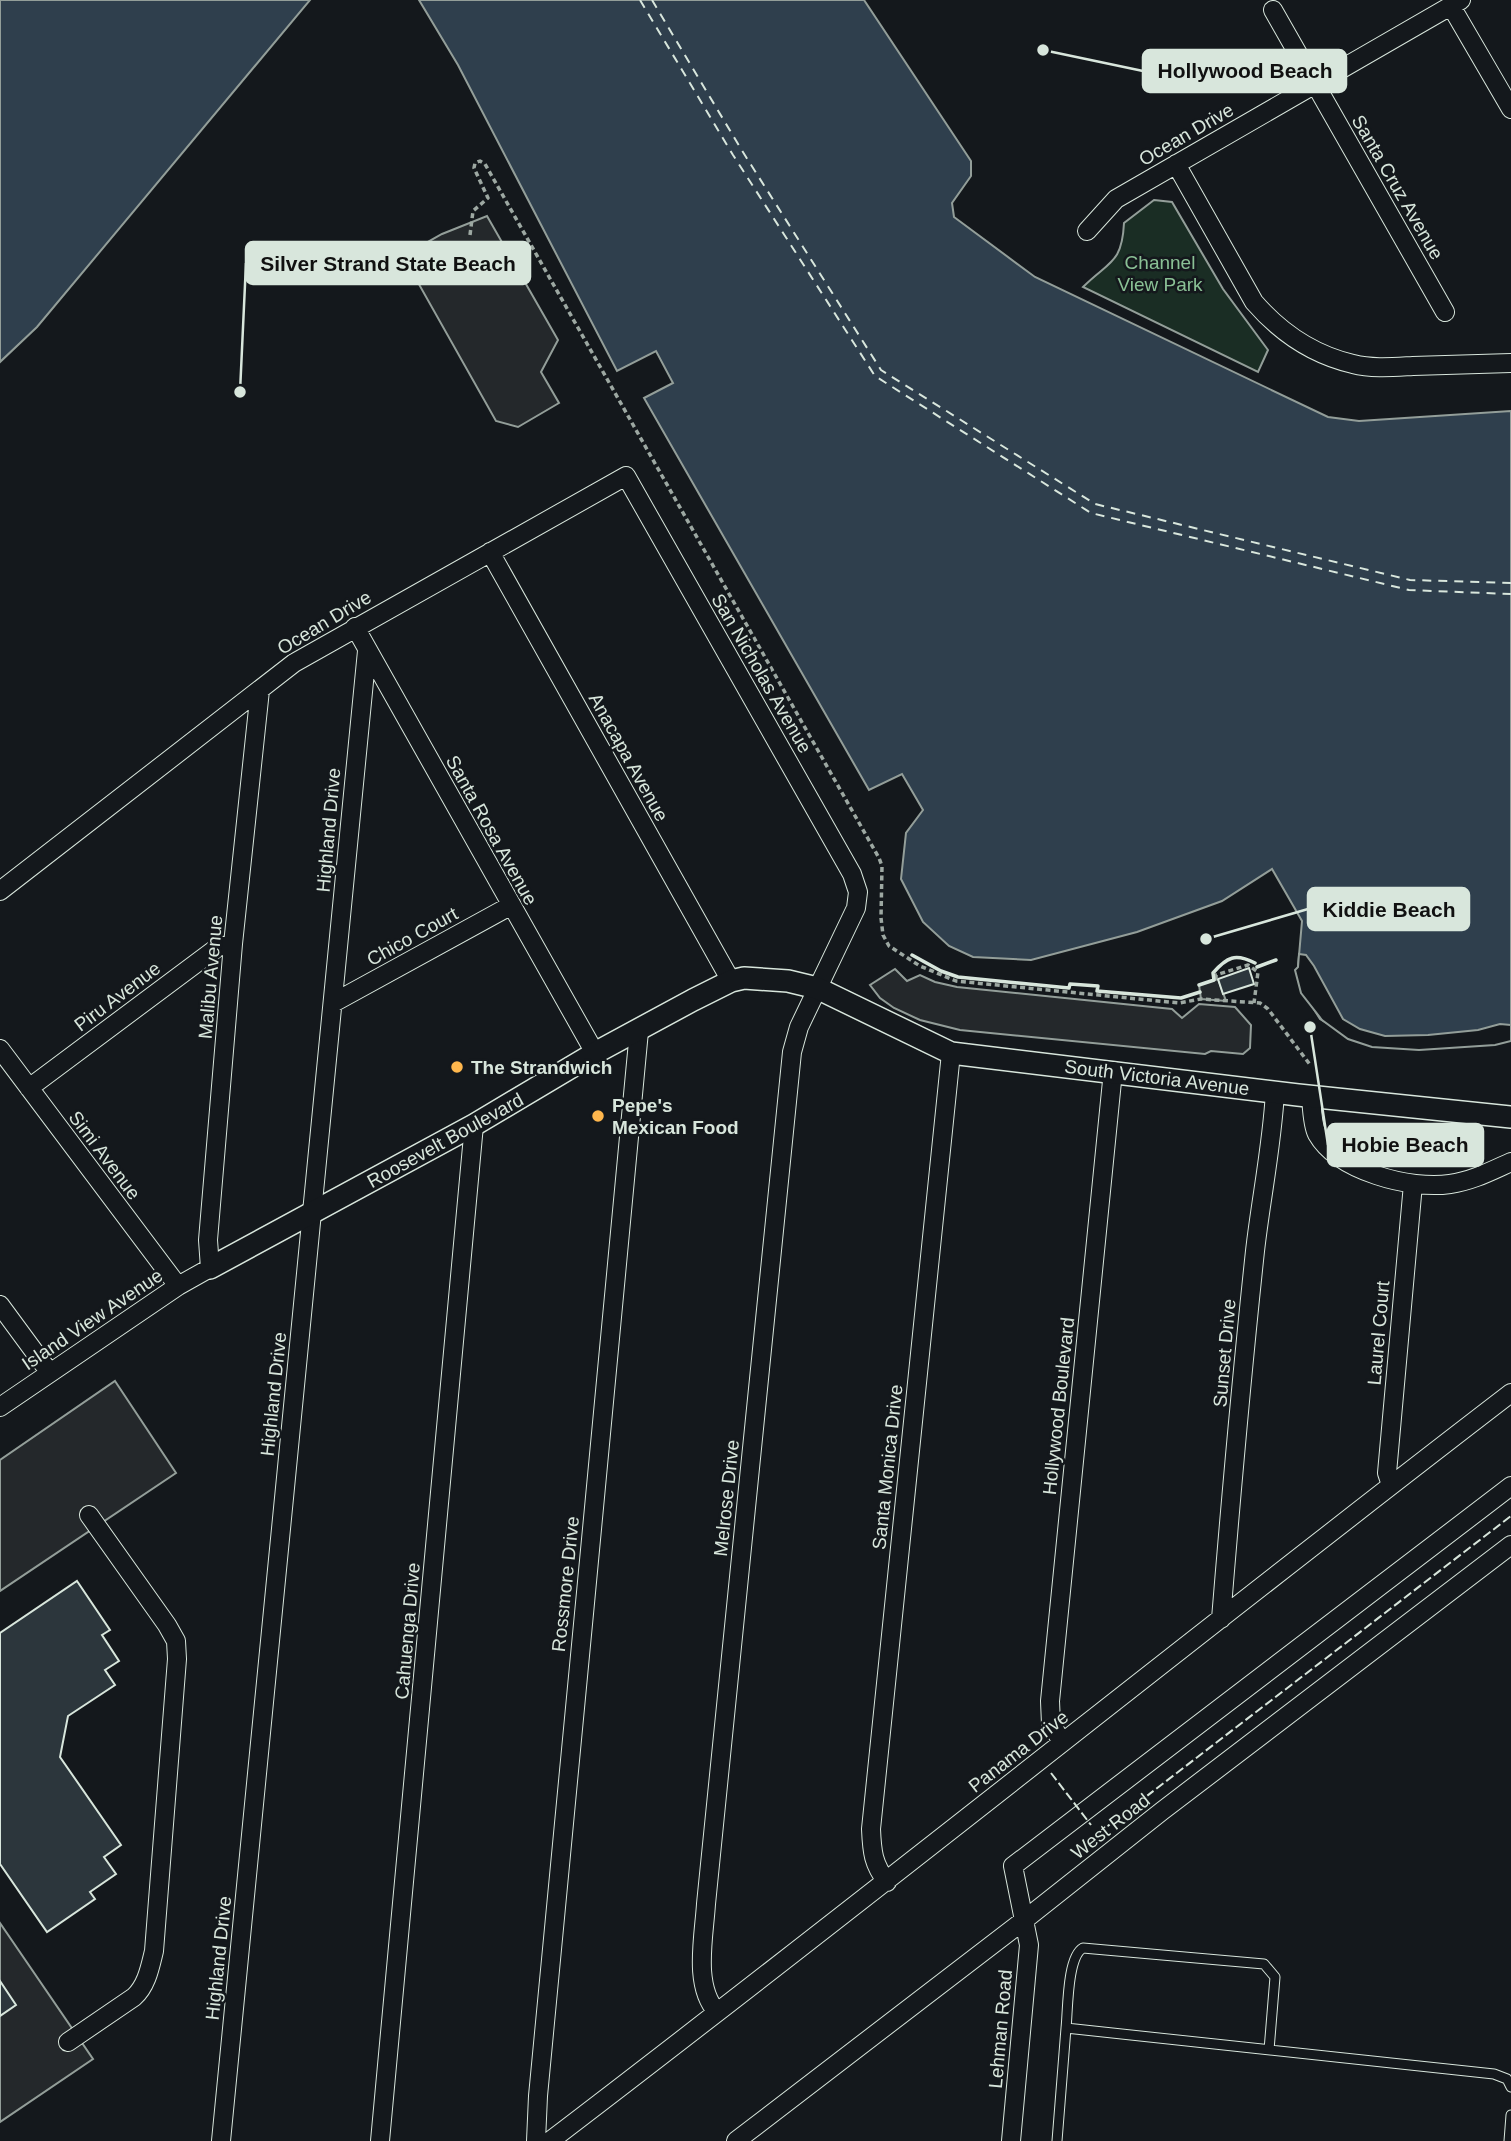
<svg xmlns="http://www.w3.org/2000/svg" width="1511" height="2141" font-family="Helvetica,sans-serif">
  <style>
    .green { fill: #1a2d24; stroke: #939e99; stroke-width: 2 }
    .parking { fill: #24282b; stroke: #939e99; stroke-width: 2 }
    .water { fill: #2f3f4d; stroke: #939e99; stroke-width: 2 }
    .pier { fill: #14181c; stroke: #939e99; stroke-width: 2 }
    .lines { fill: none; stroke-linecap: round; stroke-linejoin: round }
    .ferry { stroke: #d8e6dc; stroke-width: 2; stroke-dasharray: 9 7; stroke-linecap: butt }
    .building { fill: #2c363c; stroke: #d8e6dc; stroke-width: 2 }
    .service-casing { stroke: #d8e6dc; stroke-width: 11 }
    .minor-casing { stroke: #d8e6dc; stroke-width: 20 }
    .tertiary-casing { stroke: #d8e6dc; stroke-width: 24 }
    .path { stroke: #9da8a2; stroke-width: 3.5; stroke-dasharray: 5 3.5; stroke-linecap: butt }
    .service { stroke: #14181c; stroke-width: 9 }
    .minor { stroke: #14181c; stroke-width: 18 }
    .tertiary { stroke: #14181c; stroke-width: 21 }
    .fence { stroke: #d8e6dc; stroke-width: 2; stroke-dasharray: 9 3.5; stroke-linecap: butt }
    .wall { stroke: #d8e6dc; stroke-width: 3.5 }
    .poi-dot { fill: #ffb74d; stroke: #14181c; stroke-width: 2.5 }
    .labels { text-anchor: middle; stroke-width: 5; stroke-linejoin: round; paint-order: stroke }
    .street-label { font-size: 19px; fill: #d8e6dc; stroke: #14181c }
    .park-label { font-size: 19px; fill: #8ac095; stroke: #14181c }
    .poi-label { font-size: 19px; font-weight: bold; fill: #d8e6dc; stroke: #14181c; text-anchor: start }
    .leader { fill: none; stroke: #d8e6dc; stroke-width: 2.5 }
    .callout-dot { fill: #d8e6dc; stroke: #14181c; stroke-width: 2.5 }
    .callout { fill: #d8e6dc; stroke: #d8e6dc; stroke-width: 2.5 }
    .callout-label { font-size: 21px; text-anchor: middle; font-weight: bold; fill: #111 }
  </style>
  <rect width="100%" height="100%" fill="#14181c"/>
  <!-- green -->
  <path class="green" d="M1154 200 1172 202 1223 289 1268 350 1258 372 1083 287C1109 261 1122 264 1124 223Z"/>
  <!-- parking -->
  <path class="parking" d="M487 216 558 340 541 372 559 403 518 427 496 421 403 256 442 234Z
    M895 969 907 981 920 975 935 982 957 987 1172 1009 1182 1018 1199 1004 1235 1007 1251 1025 1250 1048 1243 1054 1211 1051 1205 1054 960 1030 920 1020 894 1008 880 998 870 985Z
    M1218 979 1226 1001 1201 999 1199 985Z
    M115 1381 176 1473 0 1591V1460Z
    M0 1923 93 2059 0 2122Z"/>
  <!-- water -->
  <path class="water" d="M0 0H310L37 327 0 362Z
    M419 0H864L971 161V176L952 203 954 217 1035 277 1328 417 1359 421 1511 411V1037L1495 1042 1346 1034 1320 1019 1304 993 1298 967 1302 921 1272 869 1222 901 1137 932 1031 960 973 957 949 946 923 922 901 879 906 833 923 810 902 774 869 790 644 398 673 383 656 351 617 371 458 65Z"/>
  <!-- pier -->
  <path class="pier" d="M1299 954 1306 955 1314 966 1343 1019 1360 1029 1385 1036 1428 1035 1478 1030 1500 1024 1511 1025V1041L1495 1045 1419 1050 1372 1047 1348 1039 1322 1020 1301 993 1295 970 1298 967Z"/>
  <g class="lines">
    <!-- ferry -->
    <path class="ferry" d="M640 0 733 155 875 376 1091 513 1409 590 1511 594
      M652 0 741 149 881 370 1095 504 1410 580 1511 583"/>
  </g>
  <!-- building -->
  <path class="building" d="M1249 968 1254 984 1223 994 1218 979Z
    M77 1581 110 1630 102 1635 119 1661 105 1670 115 1685 68 1716 60 1757 121 1845 104 1857 116 1874 90 1892 95 1899 47 1932 0 1864V1633Z
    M0 1981 16 2005 0 2016Z"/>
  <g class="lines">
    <!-- service casing -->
    <g class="service-casing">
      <path id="service" d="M1066 2028C1068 2010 1067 1957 1083 1948L1264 1964 1275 1977 1269 2050
        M1057 2141 1066 2028 1494 2074 1507 2079 1511 2087
        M1509 2141 1511 2115"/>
    </g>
    <!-- minor casing -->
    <g class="minor-casing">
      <path id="minor" d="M1451 6 1511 109
        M1273 10 1445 312
        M1176 164 1254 302C1280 332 1314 355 1353 364 1372 369 1394 367 1413 366 1446 365 1478 364 1511 363
        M1087 231 1116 199 1461 0
        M490 552 731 981
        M355 627 595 1053
        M0 891 294 663 626 476 852 874 858 892 856 908 799 1027 792 1052 706 1904C704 1937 693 1986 717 2012
        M333 1003 510 906
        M0 1049 178 1286
        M29 1088 218 947 233 944
        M1311 1096C1312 1107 1312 1124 1317 1134 1338 1171 1410 1190 1450 1184 1472 1181 1491 1171 1511 1162
        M0 1305 50 1373
        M0 1407 178 1286 210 1268 208 1240 233 944 260 690
        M1391 1485 1387 1473 1413 1184
        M1221 1619C1231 1496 1242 1373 1255 1251 1261 1198 1272 1146 1275 1092
        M1062 1742 1051 1724 1050 1701 1113 1071
        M887 1882C873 1864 872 1852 871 1829L951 1053
        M68 2042 134 1997C147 1985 150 1967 154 1951L177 1659 176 1641 167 1625 89 1515
        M221 2141 367 651
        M380 2141 474 1125
        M536 2141 538 2096C570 1741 608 1386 639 1031
        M550 2141C873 1895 1189 1640 1511 1393
        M736 2141 1023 1921 1162 1811 1511 1545
        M1011 2141 1029 1945 1013 1866 1511 1486"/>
    </g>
    <!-- tertiary casing -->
    <g class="tertiary-casing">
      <path id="tertiary" d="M210 1268 474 1125 595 1053 693 1000 731 981 744 978 788 981 817 988 951 1053 1298 1095 1511 1117"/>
    </g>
    <!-- path -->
    <path class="path" d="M470 235 473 211 488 198 474 168 475 163 480 161 485 164 879 858 882 866 881 918 883 935 889 946 920 966 956 981 1179 1003 1201 999 1260 1003 1268 1009 1311 1066
      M1216 979V975L1248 965 1258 972 1254 1003"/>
    <!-- service -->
    <use href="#service" class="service"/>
    <!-- minor -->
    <use href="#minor" class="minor"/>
    <!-- tertiary -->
    <use href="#tertiary" class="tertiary"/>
    <!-- fence -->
    <path class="fence" d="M1051 1773 1091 1825
      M1096 1832H1100L1511 1516"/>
    <!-- wall -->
    <path class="wall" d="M912 955 941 971 958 977 1069 988 1070 984 1098 986 1097 991 1181 998 1200 992
      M1257 967 1276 960
      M1199 985 1214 980 1213 973C1227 957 1235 953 1255 963"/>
  </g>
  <!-- markers -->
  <g class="poi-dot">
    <circle cx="457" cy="1067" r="7"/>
    <circle cx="598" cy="1116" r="7"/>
  </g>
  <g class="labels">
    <!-- street labels -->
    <g class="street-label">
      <text transform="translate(1186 134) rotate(-30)" y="7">Ocean Drive</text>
      <text transform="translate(1398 187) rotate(60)" y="7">Santa Cruz Avenue</text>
      <text transform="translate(324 622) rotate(-31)" y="7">Ocean Drive</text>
      <text transform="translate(762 673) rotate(60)" y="7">San Nicholas Avenue</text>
      <text transform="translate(629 757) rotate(61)" y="7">Anacapa Avenue</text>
      <text transform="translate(328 830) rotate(-85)" y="7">Highland Drive</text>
      <text transform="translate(492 830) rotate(61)" y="7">Santa Rosa Avenue</text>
      <text transform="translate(412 936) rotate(-29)" y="7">Chico Court</text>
      <text transform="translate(210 977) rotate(-85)" y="7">Malibu Avenue</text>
      <text transform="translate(117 996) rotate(-37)" y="7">Piru Avenue</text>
      <text transform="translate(1157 1077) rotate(7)" y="7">South Victoria Avenue</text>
      <text transform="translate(445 1140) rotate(-29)" y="7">Roosevelt Boulevard</text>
      <text transform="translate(105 1155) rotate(53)" y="7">Simi Avenue</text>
      <text transform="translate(92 1319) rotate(-34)" y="7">Island View Avenue</text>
      <text transform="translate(1378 1333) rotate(-85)" y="7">Laurel Court</text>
      <text transform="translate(1224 1353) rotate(-85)" y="7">Sunset Drive</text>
      <text transform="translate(273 1394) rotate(-84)" y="7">Highland Drive</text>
      <text transform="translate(1058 1406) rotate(-84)" y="7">Hollywood Boulevard</text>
      <text transform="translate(887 1467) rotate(-84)" y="7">Santa Monica Drive</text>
      <text transform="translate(726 1498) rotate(-84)" y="7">Melrose Drive</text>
      <text transform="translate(565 1584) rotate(-84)" y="7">Rossmore Drive</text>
      <text transform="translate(407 1631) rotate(-85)" y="7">Cahuenga Drive</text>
      <text transform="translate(1018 1751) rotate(-38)" y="7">Panama Drive</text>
      <text transform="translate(1110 1826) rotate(-38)" y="7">West Road</text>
      <text transform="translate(218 1958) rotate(-84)" y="7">Highland Drive</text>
      <text transform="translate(1000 2029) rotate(-85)" y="7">Lehman Road</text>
    </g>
    <!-- park labels -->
    <g class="park-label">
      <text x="1160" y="269">Channel<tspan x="1160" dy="22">View Park</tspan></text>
    </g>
    <!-- poi labels -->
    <g class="poi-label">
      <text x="471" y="1074">The Strandwich</text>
      <text x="612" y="1112">Pepe's<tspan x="612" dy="22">Mexican Food</tspan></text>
    </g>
  </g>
  <!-- callouts -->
  <path class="leader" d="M1043 50L1143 71M240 392L246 263M1206 939L1308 909M1310 1027L1328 1145"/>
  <g class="callout-dot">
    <circle cx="1043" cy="50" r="7"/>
    <circle cx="240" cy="392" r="7"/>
    <circle cx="1206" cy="939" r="7"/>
    <circle cx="1310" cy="1027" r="7"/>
  </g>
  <g class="callout">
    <rect x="1143" y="50" width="203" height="42" rx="7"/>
    <rect x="246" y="242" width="284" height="42" rx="7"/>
    <rect x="1308" y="888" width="161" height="42" rx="7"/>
    <rect x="1328" y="1124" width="155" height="42" rx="7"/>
  </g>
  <g class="callout-label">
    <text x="1245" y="78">Hollywood Beach</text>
    <text x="388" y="271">Silver Strand State Beach</text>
    <text x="1389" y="917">Kiddie Beach</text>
    <text x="1405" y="1152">Hobie Beach</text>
  </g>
</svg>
